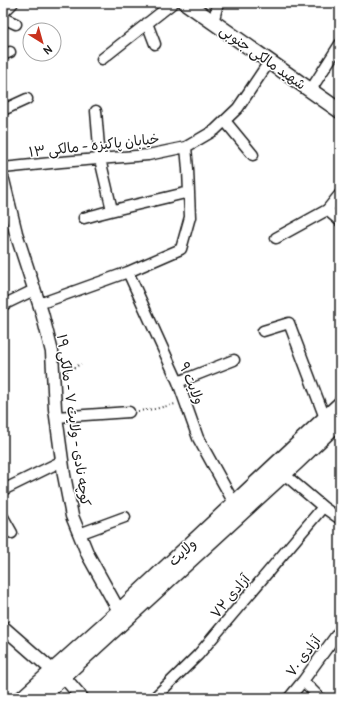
<svg xmlns="http://www.w3.org/2000/svg" width="343" height="701" font-family="Pangolin,'Playpen Sans Arabic',sans-serif">
  <style>
    .lines { fill: none; stroke-linecap: round; stroke-linejoin: round }
    .minor-casing { stroke: #1c1c1c; stroke-width: 13 }
    .tertiary-casing { stroke: #1c1c1c; stroke-width: 15 }
    .secondary-casing { stroke: #1c1c1c; stroke-width: 17 }
    .path { stroke: #1c1c1c; stroke-width: 2; stroke-dasharray: 1 3; stroke-linecap: butt }
    .minor { stroke: #fff; stroke-width: 10 }
    .tertiary { stroke: #fff; stroke-width: 12 }
    .secondary { stroke: #fff; stroke-width: 14 }
    .labels { text-anchor: middle; stroke-width: 3; stroke-linejoin: round; paint-order: stroke }
    .street-label { font-size: 14px; fill: #1c1c1c; stroke: #fff }
  </style>
  <rect width="100%" height="100%" fill="#fff"/>
  <filter id="ink" filterUnits="userSpaceOnUse"><feTurbulence type="fractalNoise" baseFrequency=".025" numOctaves="2"/><feDisplacementMap in="SourceGraphic" scale="8" xChannelSelector="R" yChannelSelector="G"/><feConvolveMatrix kernelMatrix="1 2 1 2 8 2 1 2 1" color-interpolation-filters="sRGB"/></filter>
  <g filter="url(#ink)">
    <g class="lines">
      <!-- minor casing -->
      <g class="minor-casing">
        <path id="minor" d="M3 13 13 3
          M3 18 16 24
          M147 23 155 44
          M213 23 218 3
          M3 55 10 52
          M102 59 173 3
          M310 91 340 44
          M3 110 27 99
          M96 111 100 159 112 210
          M225 121 253 155
          M3 168 61 162 148 155 186 147 215 130 238 108 269 62
          M327 210 340 221
          M84 218C119 208 154 201 189 192
          M276 238 327 210 340 194
          M128 272 178 382 198 438 234 503
          M39 304 128 272 181 249 190 217 188 169 186 147
          M3 305 34 290
          M263 331 289 323 325 418
          M178 382 234 360
          M56 417 129 412
          M284 474 323 507 340 519
          M3 490 62 461
          M3 517 12 533
          M79 534 125 517
          M303 681 320 698
          M154 698 198 655 323 507
          M289 698 303 681 340 630"/>
      </g>
      <!-- tertiary casing -->
      <g class="tertiary-casing">
        <path id="tertiary" d="M3 180 16 233 42 313 52 352 55 409 64 475 72 516 88 555 119 611
          M3 627 52 670 64 677 82 698"/>
      </g>
      <!-- secondary casing -->
      <g class="secondary-casing">
        <path id="secondary" d="M186 3 340 111
          M22 698 119 611 340 404
          M40 698 296 463 340 421"/>
      </g>
      <!-- path -->
      <path class="path" d="M63 373 81 364
        M138 411 155 409 175 404"/>
      <!-- minor -->
      <use href="#minor" class="minor"/>
      <!-- tertiary -->
      <use href="#tertiary" class="tertiary"/>
      <!-- secondary -->
      <use href="#secondary" class="secondary"/>
    </g>
  </g>
  <g class="labels">
    <!-- street labels -->
    <g class="street-label">
      <text transform="translate(263 57) rotate(35)" y="5">شهید مالکی جنوبی</text>
      <text transform="translate(94 145) rotate(-6)" y="5">خیابان پاکیزه - مالکی ۱۳</text>
      <text transform="translate(192 383) rotate(68)" y="5">ولایت ۹</text>
      <text transform="translate(74 420) rotate(82)" y="5">کوچه نادی - ولایت ۷ - مالکی ۱۹</text>
      <text transform="translate(182 552) rotate(-43)" y="5">ولایت</text>
      <text transform="translate(230 596) rotate(-50)" y="5">آزادی ۷۲</text>
      <text transform="translate(303 656) rotate(-53)" y="5">آزادی ۷۰</text>
    </g>
  </g>
  <!-- margin -->
  <rect width="343" height="701" fill="none" stroke="#fff" stroke-width="16"/>
  <rect x="8" y="8" width="327" height="685" fill="none" stroke="#1c1c1c" stroke-width="1.5" filter="url(#ink)"/>
  <!-- north arrow -->
  <g transform="translate(42 42) rotate(143)"><circle r="19" fill="#ffffff" stroke="#a4a4a4"/>
  <path d="M0-3L7 15L0 10L-7 15Z" fill="#c8321e"/>
  <text y="-6" font-size="11" font-weight="bold" text-anchor="middle" fill="#1c1c1c">N</text>
  </g>
</svg>
